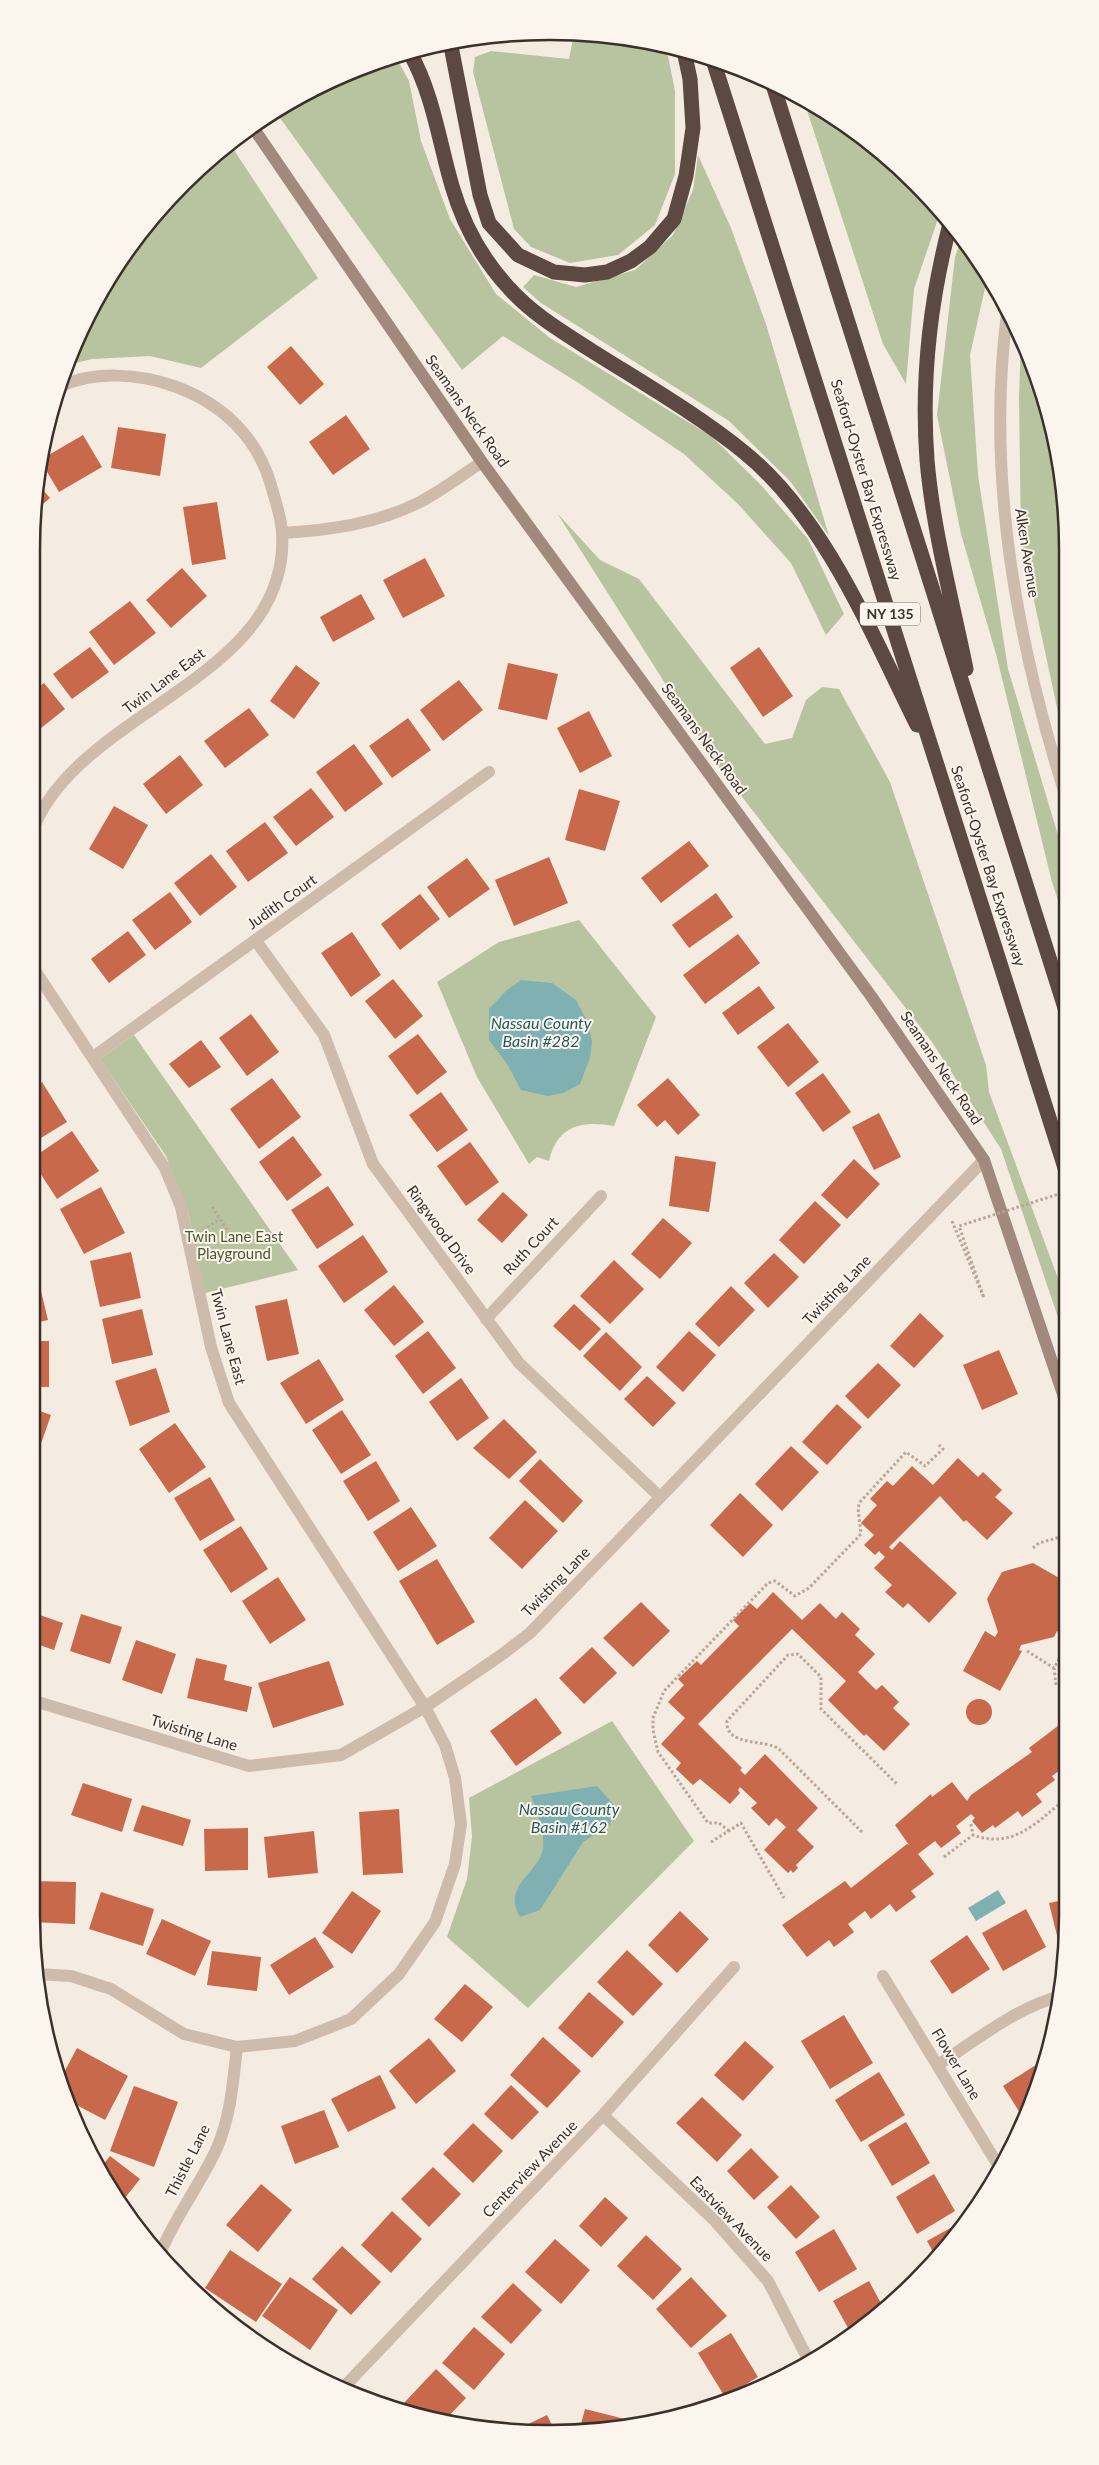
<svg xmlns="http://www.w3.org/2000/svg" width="1099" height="2465" font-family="Lato,sans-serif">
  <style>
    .green { fill: #b8c4a0 }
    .water { fill: #7fb0b2 }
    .building { fill: #c8694b }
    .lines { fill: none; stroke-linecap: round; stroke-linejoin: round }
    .path { stroke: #b9a596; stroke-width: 3; stroke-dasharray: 2.5 2.5; stroke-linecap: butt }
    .minor { stroke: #cdbbac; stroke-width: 12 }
    .secondary { stroke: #a18a7d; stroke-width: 12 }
    .motorway { stroke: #5c4a42; stroke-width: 15 }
    .path-bridge { stroke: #b9a596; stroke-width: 3; stroke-dasharray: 2.5 2.5; stroke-linecap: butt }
    .labels { text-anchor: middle; stroke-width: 4; stroke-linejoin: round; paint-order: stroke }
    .shield { fill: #fbf5ee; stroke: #756b66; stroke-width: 1 }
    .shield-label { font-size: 14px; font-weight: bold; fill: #3b302b }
    .street-label { font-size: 15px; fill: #3b302b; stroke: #fbf5ee }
    .park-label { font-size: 15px; fill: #4a5a2e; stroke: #fbf5ee }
    .water-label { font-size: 16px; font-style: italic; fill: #1f5a5e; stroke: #fbf5ee }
    .rim { fill: none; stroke: #3b302b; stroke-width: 2.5 }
  </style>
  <rect width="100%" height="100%" fill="#f4ebe1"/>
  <!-- green -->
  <path class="green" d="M574 34 650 41 666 46 675 91V174L655 225 618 255 570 263 531 247 514 229 473 72 475 57 491 51 569 59Z
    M396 57 409 81 421 141 450 219 496 294 550 338 711 436 760 484 808 539 844 614 826 635 791 563 738 504 684 454 577 382 503 336 462 370 275 111 351 71Z
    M805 104 865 138 940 213 914 289 906 384 883 344Z
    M230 144 318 278 201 368 150 356 92 359 67 365 71 351 118 262 183 183Z
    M698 155 731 228 766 324 829 536 790 481 729 421 541 303 523 287 534 275 576 287 635 270 673 235 693 190Z
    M962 237 987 279 970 355 978 475 1008 669 1064 855 1065 922 1052 882 996 654 961 534 937 415 955 257Z
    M1021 338 1028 351 1063 482 1064 740 1021 540 1019 397Z
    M557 513 600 560 639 579 765 744 792 738 806 700 822 687 839 689 890 782 986 1065 989 1092 1066 1300V1341L1001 1149 932 1042 715 762Z
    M579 920 656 1017 614 1126C581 1120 557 1126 549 1161L537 1157 529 1164 477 1077 437 982 499 942Z
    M134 1035 298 1270 205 1293 188 1211 166 1156 100 1059Z
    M612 1721 694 1841 528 2008 447 1937 467 1879 472 1837 469 1798Z"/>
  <!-- water -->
  <path class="water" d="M521 980 552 983 576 1000 588 1023 592 1042 590 1058 580 1084 563 1093 548 1096 521 1090 507 1064 489 1040V1009L506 991Z
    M597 1786 613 1804 610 1825 583 1842 540 1910 520 1917C502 1888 535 1874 542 1853 547 1835 537 1812 531 1796Z
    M998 1890 1006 1903 976 1921 968 1908Z"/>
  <!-- building -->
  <path class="building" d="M291 346 324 384 300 405 267 367Z
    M346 415 370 449 333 475 309 442Z
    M118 427 166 434 160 476 111 468Z
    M83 435 102 467 59 492 40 460Z
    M38 484 50 498 35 511 36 500Z
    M217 502 226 559 192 565 183 507Z
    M425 558 445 596 403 618 383 580Z
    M182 568 207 596 171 628 146 600Z
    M361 594 375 619 333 642 320 617Z
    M130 601 156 633 114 665 89 632Z
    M90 647 109 672 72 699 53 674Z
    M759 647 793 696 763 717 730 668Z
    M508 663 558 674 547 720 498 709Z
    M296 665 320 683 294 719 270 701Z
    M459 680 483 710 443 741 420 710Z
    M44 683 65 709 31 736V692Z
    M249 708 269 735 225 768 204 741Z
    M589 711 612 756 580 773 557 728Z
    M408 718 431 750 392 778 369 746Z
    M354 744 383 784 345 812 316 772Z
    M180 755 203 785 166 814 143 784Z
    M311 788 334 817 296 846 273 817Z
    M579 789 620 801 605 851 565 840Z
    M114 806 148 825 123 869 89 849Z
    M265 822 288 853 248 882 226 851Z
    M689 841 709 866 661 903 641 878Z
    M211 854 237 887 200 916 174 883Z
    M549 857 568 903 514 926 495 880Z
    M467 858 490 889 449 918 427 887Z
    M170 892 192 922 155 950 132 920Z
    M716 893 733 917 689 948 672 925Z
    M420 894 440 919 400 950 381 924Z
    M128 931 146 955 109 983 91 959Z
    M352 932 381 975 351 997 321 953Z
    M738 934 760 963 705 1004 683 975Z
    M393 979 423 1016 395 1039 365 1001Z
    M759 986 775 1008 738 1035 722 1013Z
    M251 1014 279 1052 247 1076 219 1038Z
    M788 1023 819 1062 788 1087 757 1047Z
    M418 1034 447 1072 417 1095 388 1056Z
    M201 1040 221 1067 189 1088 169 1064Z
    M31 1060 38 1071 31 1075Z
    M823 1073 851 1112 823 1132 795 1093Z
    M272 1078 301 1117 259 1149 230 1109Z
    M668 1078 700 1115 678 1135 665 1120 657 1127 637 1105Z
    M42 1082 67 1122 31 1144V1089Z
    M441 1092 468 1130 437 1152 409 1115Z
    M879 1113 901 1157 874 1170 852 1127Z
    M72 1131 99 1171 57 1199 31 1159Z
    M293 1136 322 1175 287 1201 259 1162Z
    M470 1142 499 1182 466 1206 437 1166Z
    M675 1156 716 1162 709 1212 669 1206Z
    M854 1159 880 1184 847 1219 821 1195Z
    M328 1186 354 1225 317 1249 291 1210Z
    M101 1187 125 1233 84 1254 60 1209Z
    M503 1192 528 1215 502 1243 477 1220Z
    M815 1201 841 1225 804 1264 779 1240Z
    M663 1218 692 1243 660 1279 631 1254Z
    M363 1235 388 1272 344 1303 318 1266Z
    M131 1252 141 1298 100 1307 90 1261Z
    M774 1253 799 1277 768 1308 744 1283Z
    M614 1260 644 1289 610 1324 580 1296Z
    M35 1266 48 1320 31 1324V1267Z
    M394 1285 424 1322 394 1346 364 1310Z
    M731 1286 755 1310 719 1347 695 1324Z
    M287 1299 299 1354 267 1361 255 1306Z
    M574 1304 601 1329 580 1351 553 1326Z
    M142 1309 153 1355 112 1364 102 1319Z
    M920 1313 944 1336 914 1368 890 1346Z
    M428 1331 456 1368 423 1394 395 1356Z
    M689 1331 716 1355 683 1392 656 1367Z
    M606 1332 642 1367 620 1391 583 1356Z
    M31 1341H49V1387H31Z
    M999 1350 1018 1394 982 1410 963 1365Z
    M319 1359 344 1400 306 1424 280 1383Z
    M878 1363 901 1385 868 1419 845 1396Z
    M156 1368 170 1412 130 1426 115 1381Z
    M647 1376 676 1403 653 1427 624 1399Z
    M461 1378 489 1418 457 1441 429 1402Z
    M837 1404 862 1427 827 1465 802 1442Z
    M31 1408 51 1415 36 1458 31 1457Z
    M342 1410 371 1455 341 1474 312 1430Z
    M504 1419 537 1452 509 1479 473 1448Z
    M175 1423 206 1467 169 1493 139 1449Z
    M791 1446 819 1472 782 1511 755 1484Z
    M958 1458 978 1477 983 1472 1002 1490 995 1497 1013 1513 987 1540 966 1520 964 1522 940 1496 889 1547 892 1550 900 1541 957 1593 929 1623 908 1603 903 1608 885 1592 892 1585 874 1568 885 1557 879 1551 875 1555 864 1545 874 1535 861 1523 877 1505 870 1499 887 1481 893 1486 912 1466 933 1485Z
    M540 1459 583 1501 563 1523 519 1481Z
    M376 1461 400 1501 368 1521 343 1481Z
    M210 1477 235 1520 200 1541 174 1498Z
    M740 1493 773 1525 743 1557 710 1525Z
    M525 1500 558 1531 522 1569 489 1538Z
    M411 1507 437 1546 398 1571 373 1532Z
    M241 1526 268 1569 231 1593 203 1550Z
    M437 1559 475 1622 437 1645 399 1581Z
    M1033 1563 1061 1579 1067 1601V1626L1062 1634 1057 1631 1054 1637 1021 1645 1019 1650 1022 1651 1000 1691 963 1671 985 1631 995 1637 998 1632 987 1599 1002 1572Z
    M278 1577 306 1620 270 1644 242 1601Z
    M773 1592 802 1620 820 1603 836 1619 842 1612 860 1629 855 1635 875 1654 858 1672 876 1690 882 1685 899 1702 893 1708 910 1724 884 1751 866 1734 864 1736 828 1700 846 1681 792 1629 698 1724 742 1768 740 1770 745 1775 765 1754 818 1808 797 1830 814 1847 796 1865 798 1868 793 1873 791 1870 788 1873 764 1850 786 1827 776 1818 769 1826 751 1808 757 1803 740 1787 738 1790 740 1793 730 1804 700 1779 693 1785 676 1769 681 1763 661 1744 685 1718 668 1702 684 1685 678 1679 697 1661 701 1665 739 1626 733 1620 750 1603 757 1609Z
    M641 1602 670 1631 633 1667 603 1638Z
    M31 1612 63 1623 54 1650 31 1642Z
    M81 1614 122 1627 110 1664 70 1651Z
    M136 1640 176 1654 162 1694 122 1680Z
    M592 1647 617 1673 584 1704 559 1678Z
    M196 1658 227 1665 224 1680 252 1687 247 1712 187 1698Z
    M329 1661 344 1705 273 1728 258 1683Z
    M536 1698 562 1733 516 1766 490 1731Z
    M966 1712a13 13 0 1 1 26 0a13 13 0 1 1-26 0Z
    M1067 1719V1765L1052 1776 1055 1780 1036 1794 1042 1802 1022 1817 1018 1811 995 1828 993 1825 982 1833 972 1821 975 1818 971 1814 956 1826 961 1833 941 1848 935 1841 918 1854 934 1874 911 1891 916 1897 896 1912 890 1904 871 1919 865 1911 848 1924 854 1932 834 1947 829 1940 807 1957 782 1925 845 1881 851 1888 907 1844 909 1845 895 1825 931 1794 932 1797 952 1782 967 1801 971 1795 1032 1752 1029 1748Z
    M83 1783 132 1799 122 1832 71 1815Z
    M142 1805 191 1820 183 1846 133 1831Z
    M399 1809 403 1873 363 1875 359 1812Z
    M248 1828V1870L205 1871 204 1829Z
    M314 1831 318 1873 268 1878 264 1837Z
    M31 1881 76 1882 75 1924 32 1922Z
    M352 1891 381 1911 352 1954 322 1933Z
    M101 1892 154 1909 143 1946 89 1929Z
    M1068 1899 1064 1951 1061 1952 1049 1903Z
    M1026 1909 1046 1947 1003 1971 982 1933Z
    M680 1911 709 1939 677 1973 648 1945Z
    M162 1919 211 1941 195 1976 146 1954Z
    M967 1935 990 1969 952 1994 930 1961Z
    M315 1937 334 1967 289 1995 270 1965Z
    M627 1950 663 1984 633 2016 597 1982Z
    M212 1951 261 1957 257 1991 207 1985Z
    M465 1984 493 2007 462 2042 434 2019Z
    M589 1992 624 2022 592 2058 558 2028Z
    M844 2015 873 2063 830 2089 801 2041Z
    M543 2037 581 2071 547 2108 510 2075Z
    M429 2038 456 2071 416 2104 389 2071Z
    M745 2041 774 2067 743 2101 714 2075Z
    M77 2048 128 2076 105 2120 67 2100 59 2082Z
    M1045 2059 1028 2114 1025 2121 1003 2086Z
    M879 2072 905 2115 861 2142 835 2100Z
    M380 2075 396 2108 348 2132 331 2099Z
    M511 2085 539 2112 512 2140 484 2114Z
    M134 2086 178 2102 154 2167 110 2151Z
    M702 2097 742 2135 717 2162 676 2123Z
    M324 2110 339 2147 295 2164 281 2126Z
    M906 2122 930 2163 892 2186 868 2145Z
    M473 2123 503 2151 473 2183 443 2154Z
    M751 2148 779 2177 754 2200 727 2171Z
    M110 2156 140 2179 121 2203 99 2170Z
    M433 2167 461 2194 429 2227 401 2199Z
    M934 2174 955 2211 917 2234 896 2197Z
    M261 2184 292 2210 258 2252 226 2225Z
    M791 2185 820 2217 796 2239 767 2207Z
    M605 2197 628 2218 601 2247 579 2226Z
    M392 2211 422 2239 391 2273 361 2245Z
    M963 2221 964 2223 937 2259 927 2241Z
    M834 2229 857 2269 819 2292 795 2252Z
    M646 2235 682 2269 653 2300 617 2266Z
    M555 2239 590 2270 561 2304 525 2272Z
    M342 2246 381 2282 351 2315 312 2279Z
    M230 2250 282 2284 256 2322 205 2288Z
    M290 2277 338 2310 310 2350 262 2316Z
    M691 2277 727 2316 691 2348 656 2309Z
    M869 2281 884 2309 852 2335 833 2301Z
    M513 2283 542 2310 511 2344 481 2317Z
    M474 2327 505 2354 474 2390 442 2363Z
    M731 2333 758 2377 725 2397 698 2353Z
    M436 2369 466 2398 443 2422 414 2415 403 2404Z
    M585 2409 633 2421 632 2426 617 2429 579 2432Z
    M547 2415 556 2433 516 2430Z"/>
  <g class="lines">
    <!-- path -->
    <path class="path" d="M212 1207 228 1231
      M203 1230 220 1219
      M1033 1548 1039 1543 1067 1535
      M1027 1651 1054 1668
      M1056 1685 1054 1668 1067 1645
      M1067 1797 1064 1800 1067 1805
      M971 1824 973 1835C1013 1849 1035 1824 1064 1800
      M729 1831 719 1823H708L658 1752 653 1730V1718L664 1691 768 1583 775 1581 795 1596 809 1588 861 1534 858 1508 860 1502 906 1452 925 1466 943 1449 939 1445
      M862 1832 779 1749C766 1739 725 1747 727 1721L788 1655 798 1654 821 1677V1709L897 1784
      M711 1842 741 1823 784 1898
      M944 1857 973 1835"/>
    <!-- minor -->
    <path class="minor" d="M1007 314C986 475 1016 637 1064 791
      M282 533C331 530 376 524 420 502 441 491 462 475 482 462
      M31 835C73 710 292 681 282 532 281 516 275 500 271 485 257 436 221 403 174 386 140 374 93 370 60 387
      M256 941 324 1035 373 1164 519 1363 660 1497
      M31 962 34 969 165 1168 181 1207 211 1347 229 1403 425 1707 445 1745 455 1778 461 1824 455 1864 435 1922 399 1974 351 2019 295 2041 237 2047 184 2034 111 1989 71 1976 37 1974
      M93 1057 489 772
      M486 1319 601 1196
      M31 1700 249 1766 341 1755 425 1707 500 1656 530 1633 984 1160
      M883 1976 1001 2170
      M938 2065C976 2040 1016 2008 1060 1996
      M603 2115 715 2221 768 2281 810 2363
      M159 2256C174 2218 200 2185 217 2148 231 2115 233 2082 237 2047
      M343 2388 603 2115 734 1967"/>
    <!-- secondary -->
    <path class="secondary" d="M252 126 482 462 871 996 984 1160 1066 1403"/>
    <!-- motorway -->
    <path class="motorway" d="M450 41 480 195 489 223 518 255 554 272 585 275 607 272 631 261 650 247 674 219 686 176 693 128 690 79 684 51
      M410 53C433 94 439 141 452 186 463 224 482 259 509 288 531 313 561 331 589 349 641 382 697 414 745 453 825 518 872 635 917 725
      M713 60 1065 1168
      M773 85 1065 1008
      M950 224C930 301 921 380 927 460 933 530 952 600 966 669"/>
    <!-- path-bridge -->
    <path class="path-bridge" d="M952 1221 984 1298 959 1226 1065 1192"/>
  </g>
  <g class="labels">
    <!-- shield labels -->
    <rect class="shield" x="860" y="602.5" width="60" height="23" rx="4"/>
    <g class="shield-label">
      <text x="890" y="619">NY 135</text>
    </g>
    <!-- street labels -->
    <g class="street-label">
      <text transform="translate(467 411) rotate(55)" y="5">Seamans Neck Road</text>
      <text transform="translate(866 480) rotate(73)" y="5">Seaford-Oyster Bay Expressway</text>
      <text transform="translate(1027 553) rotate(81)" y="5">Alken Avenue</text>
      <text transform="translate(164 681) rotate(-37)" y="5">Twin Lane East</text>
      <text transform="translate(704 739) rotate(54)" y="5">Seamans Neck Road</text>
      <text transform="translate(988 866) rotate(72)" y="5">Seaford-Oyster Bay Expressway</text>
      <text transform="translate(282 902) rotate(-36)" y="5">Judith Court</text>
      <text transform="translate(941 1068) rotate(56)" y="5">Seamans Neck Road</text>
      <text transform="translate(441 1230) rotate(54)" y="5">Ringwood Drive</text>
      <text transform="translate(531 1246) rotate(-47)" y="5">Ruth Court</text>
      <text transform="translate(837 1290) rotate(-46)" y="5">Twisting Lane</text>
      <text transform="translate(228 1337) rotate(75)" y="5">Twin Lane East</text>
      <text transform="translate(556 1582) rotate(-46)" y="5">Twisting Lane</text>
      <text transform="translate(194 1733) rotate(17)" y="5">Twisting Lane</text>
      <text transform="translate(956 2064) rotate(59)" y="5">Flower Lane</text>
      <text transform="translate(188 2161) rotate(-63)" y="5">Thistle Lane</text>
      <text transform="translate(530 2169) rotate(-46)" y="5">Centerview Avenue</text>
      <text transform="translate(731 2219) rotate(46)" y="5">Eastview Avenue</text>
    </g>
    <!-- park labels -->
    <g class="park-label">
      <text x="234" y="1242">Twin Lane East<tspan x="234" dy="17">Playground</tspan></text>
    </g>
    <!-- water labels -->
    <g class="water-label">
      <text x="541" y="1029">Nassau County<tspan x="541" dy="18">Basin #282</tspan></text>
      <text x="569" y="1815">Nassau County<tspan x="569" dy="18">Basin #162</tspan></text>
    </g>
  </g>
  <!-- crop -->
  <path d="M0 0H1099V2465H0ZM549 40H550A509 509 0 0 1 1059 549V1916A509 509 0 0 1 550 2425H549A509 509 0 0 1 40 1916V549A509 509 0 0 1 549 40Z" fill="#fbf5ee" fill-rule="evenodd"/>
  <path class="rim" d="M549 40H550A509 509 0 0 1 1059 549V1916A509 509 0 0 1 550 2425H549A509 509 0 0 1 40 1916V549A509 509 0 0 1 549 40Z"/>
</svg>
